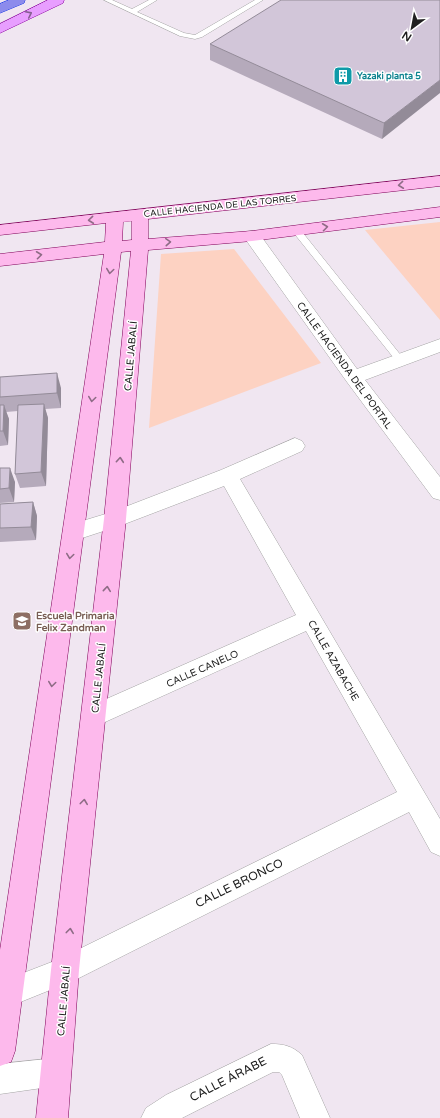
<svg xmlns="http://www.w3.org/2000/svg" width="440" height="1118" font-family="'Varela Round',sans-serif">
  <style>
    .park { fill: #fdd2c2 }
    .lines { fill: none; stroke-linecap: round; stroke-linejoin: round }
    .lane-casing { stroke: #a4a4a4; stroke-width: 1 }
    .street-casing { stroke: #a4a4a4; stroke-width: 1 }
    .secondary-casing { stroke: #7f0058; stroke-width: 1 }
    .primary-casing { stroke: #88009d; stroke-width: 1 }
    .highway-casing { stroke: #1d3ae5; stroke-width: 1 }
    .lane { fill: #fff; fill-rule: evenodd }
    .street { fill: #fff; fill-rule: evenodd }
    .secondary { fill: #fdb9ec; fill-rule: evenodd }
    .primary { fill: #e89eff; fill-rule: evenodd }
    .highway { fill: #8c8bec; fill-rule: evenodd }
    .wall { fill: #b5aabb }
    .shaded-wall { fill: #938b98 }
    .building { fill: #d2c6d9; stroke: #938b98 }
    .oneway { stroke: #845f90 }
    .oneway2 { stroke: #8e6c86 }
    .labels { text-anchor: middle; stroke-width: 3; stroke-linejoin: round; paint-order: stroke }
    .far-culture-label { font-size: 9px; font-weight: bold; fill: #0d838f; stroke: #fff; text-anchor: start }
    .far-street-label { font-size: 9px; fill: #202020; stroke: #fff }
    .street-label { font-size: 10px; fill: #202020; stroke: #fff }
    .education-label { font-size: 10px; font-weight: bold; fill: #785e54; stroke: #fff; text-anchor: start }
    .near-street-label { font-size: 12px; fill: #202020; stroke: #fff }
  </style>
  <rect width="100%" height="100%" fill="#f0e6f1"/>
  <!-- park -->
  <path class="park" d="M440 222V320L365 230Z
    M234 249 321 363 149 428 161 254Z"/>
  <g class="lines">
    <!-- lane casing -->
    <g class="lane-casing">
      <path id="lane" d="M104 0H112L132 9 149 0H157L137 12 184 33 195 35 255 0H263L202 37 195 39 180 36Z
        M296 227 299 228 403 358 405 360 403 362H397L293 232 292 230 293 228Z"/>
    </g>
    <!-- street casing -->
    <g class="street-casing">
      <path id="street" d="M252 231 258 232 357 369 440 339V352L365 380 440 477V500L433 498 347 382 246 240 244 236 246 232Z
        M295 438 302 441 305 446 302 451 240 479 440 819V856L431 852 409 812 75 980 8 1007 0 1004V982L57 960 397 792 306 631 94 727 86 724 82 716 86 708 296 615 224 486 122 525 73 541 66 538 63 532 66 526 112 512 221 470Z
        M271 1044C284 1044 292 1046 302 1055L330 1118H300L282 1075 279 1072H273L182 1118H141L146 1108 166 1095Z
        M56 1058 66 1062 70 1072 66 1082 56 1086 0 1094V1064Z"/>
    </g>
    <!-- secondary casing -->
    <g class="secondary-casing">
      <path id="secondary" d="M440 176V186L148 219V239L252 231 440 207V217L252 241 148 250 126 519 79 970 68 1118H36L51 970 104 519 131 251 121 252 15 1051 11 1062 0 1066V950L104 254 0 266V254L105 242 106 223 0 235V225ZM132 221V240L122 241 123 222Z"/>
    </g>
    <!-- primary casing -->
    <g class="primary-casing">
      <path id="primary" d="M48 0H64L63 3 0 33V24Z"/>
    </g>
    <!-- highway casing -->
    <g class="highway-casing">
      <path id="highway" d="M9 0H25L24 3 0 13V4Z"/>
    </g>
    <!-- lane -->
    <use href="#lane" class="lane"/>
    <!-- street -->
    <use href="#street" class="street"/>
    <!-- secondary -->
    <use href="#secondary" class="secondary"/>
    <!-- primary -->
    <use href="#primary" class="primary"/>
    <!-- highway -->
    <use href="#highway" class="highway"/>
  </g>
  <!-- wall -->
  <path class="wall" d="M440 0 382 139 210 60V44Z
    M0 377 61 388V408L45 409 48 418 46 486 20 488 15 474 18 411 6 412 9 419 8 445 0 446Z
    M0 468 15 482 14 502 0 503Z
    M33 502 37 516 36 540 0 542V504Z"/>
  <!-- shaded-wall -->
  <path class="shaded-wall" d="M440 80V93L382 139 384 123Z
    M57 373 61 388V408L57 393Z
    M44 404 48 418 46 486 41 472Z
    M4 405 9 419 8 445 3 431Z
    M10 468 15 482 14 502 9 488Z
    M33 502 37 516 36 540 31 527Z"/>
  <!-- building -->
  <path class="building" d="M281 0H440V80L384 123 210 44Z
    M57 373V393L0 397V377Z
    M44 404 41 472 15 474 18 405Z
    M0 405H4L3 431H0Z
    M0 468H10L9 488 0 489Z
    M33 502 31 527 0 528V504Z"/>
  <!-- one-way arrows -->
  <defs><path id="oneway-chevron" d="M-2-3.5L2.5 0L-2 3.5" fill="none" stroke-width="1.6" stroke-linecap="round" stroke-linejoin="round"/></defs>
  <use class="oneway" href="#oneway-chevron" transform="translate(29 14) rotate(-26)"/>
  <g class="oneway2">
    <use href="#oneway-chevron" transform="translate(401 185) rotate(174)"/>
    <use href="#oneway-chevron" transform="translate(91 220) rotate(174)"/>
    <use href="#oneway-chevron" transform="translate(325 227) rotate(-7)"/>
    <use href="#oneway-chevron" transform="translate(168 242) rotate(-4)"/>
    <use href="#oneway-chevron" transform="translate(39 255) rotate(-7)"/>
    <use href="#oneway-chevron" transform="translate(110 271) rotate(98)"/>
    <use href="#oneway-chevron" transform="translate(92 399) rotate(98)"/>
    <use href="#oneway-chevron" transform="translate(120 460) rotate(-85)"/>
    <use href="#oneway-chevron" transform="translate(70 556) rotate(98)"/>
    <use href="#oneway-chevron" transform="translate(107 589) rotate(-84)"/>
    <use href="#oneway-chevron" transform="translate(52 684) rotate(98)"/>
    <use href="#oneway-chevron" transform="translate(84 802) rotate(-83)"/>
    <use href="#oneway-chevron" transform="translate(70 931) rotate(-83)"/>
  </g>
  <!-- icons -->
  <defs>
    <g id="building-square" transform="scale(1)"><rect x="-9" y="-9" width="18" height="18" rx="4" fill="#0f9aa8" stroke="#fff"/><path d="M-4-6H4V6H1V3H-1V6H-4ZM-2.5-4.3h1.7v1.8h-1.7ZM.8-4.3h1.7v1.8H.8ZM-2.5-1h1.7V.8h-1.7ZM.8-1h1.7V.8H.8Z" fill="#fff"/></g>
    <g id="school-square" transform="scale(1)"><rect x="-9" y="-9" width="18" height="18" rx="4" fill="#8d6e63" stroke="#fff"/><path d="M0-5L7-2L0 1L-7-2ZM-4 1L0 2.5L4 1V4Q0 6-4 4Z" fill="#fff"/></g>
  </defs>
  <g fill-rule="evenodd">
    <use href="#building-square" x="343" y="76"/>
    <use href="#school-square" x="22" y="621"/>
  </g>
  <g class="labels">
    <!-- far-culture labels -->
    <g class="far-culture-label">
      <text x="357" y="79">Yazaki planta 5</text>
    </g>
    <!-- far-street labels -->
    <g class="far-street-label">
      <text transform="translate(220 206) rotate(-6)" y="3">CALLE HACIENDA DE LAS TORRES</text>
    </g>
    <!-- street labels -->
    <g class="street-label">
      <text transform="translate(130 356) rotate(-85)" y="4">CALLE JABALÍ</text>
      <text transform="translate(345 365) rotate(54)" y="4">CALLE HACIENDA DEL PORTAL</text>
      <text transform="translate(334 660) rotate(60)" y="4">CALLE AZABACHE</text>
      <text transform="translate(202 668) rotate(-24)" y="4">CALLE CANELO</text>
      <text transform="translate(98 678) rotate(-84)" y="4">CALLE JABALÍ</text>
      <text transform="translate(63 1001) rotate(-85)" y="4">CALLE JABALÍ</text>
    </g>
    <!-- education labels -->
    <g class="education-label">
      <text x="36" y="619">Escuela Primaria<tspan x="36" dy="12">Felix Zandman</tspan></text>
    </g>
    <!-- near-street labels -->
    <g class="near-street-label">
      <text transform="translate(239 883) rotate(-26)" y="4">CALLE BRONCO</text>
      <text transform="translate(228 1079) rotate(-27)" y="4">CALLE ÁRABE</text>
    </g>
  </g>
  <!-- north arrow -->
  <g transform="translate(412 28) rotate(212)" stroke="#ffffff" stroke-width="3" paint-order="stroke">
  <path d="M0-3L7 15L0 10L-7 15Z" fill="#202020"/>
  <text y="-6" font-size="11" font-weight="bold" text-anchor="middle" fill="#202020">N</text>
  </g>
</svg>
